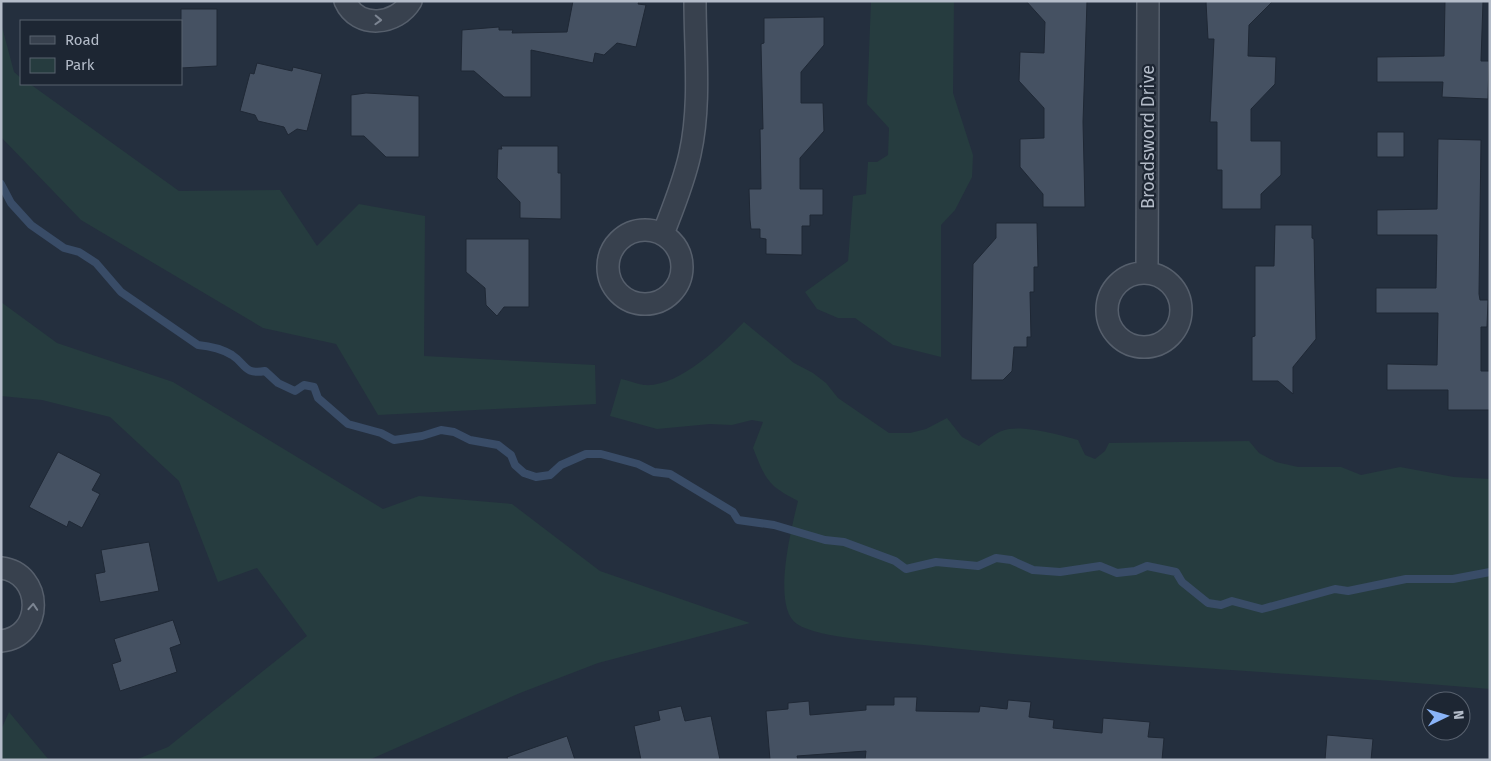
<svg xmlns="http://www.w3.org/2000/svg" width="1491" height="761" font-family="'Fira Sans',sans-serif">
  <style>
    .green { fill: #263c3f }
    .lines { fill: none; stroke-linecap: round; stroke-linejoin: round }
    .stream { stroke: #394c67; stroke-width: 8 }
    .building { fill: #455162; stroke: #1f2835 }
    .street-casing { stroke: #565f6c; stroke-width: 24 }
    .street { stroke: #38414e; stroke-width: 21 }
    .oneway { stroke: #7c8592 }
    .labels { text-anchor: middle; stroke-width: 4.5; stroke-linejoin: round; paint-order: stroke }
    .street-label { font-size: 18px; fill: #b4bcc9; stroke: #1d2633 }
  </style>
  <rect width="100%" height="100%" fill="#242f3e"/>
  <!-- green -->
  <path class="green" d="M871 1H954L953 93 973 155 972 177 955 210 941 225V357L893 345 855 318H838L817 309 805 292 848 261 853 196 866 194 868 162H877L888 155 889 128 867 104Z
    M1 23 14 72 21 78V84H30L179 191 280 190 317 246 359 204 425 216 424 356 595 365 596 404 378 415 336 344 263 328 81 220 1 137Z
    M1 302 57 343 173 382 383 509 419 496 512 504 600 571 750 623 598 663 520 693 369 760H135L168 747 307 636 257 568 218 582 179 481 110 417 42 400 1 396Z
    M744 322 794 363 813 373 826 383 838 398 889 433H910L926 429 947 418 962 437 979 446C988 439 997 431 1009 429 1027 426 1061 435 1078 440L1085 455 1095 459 1105 451 1109 443 1249 441 1259 453 1276 462 1298 467H1341L1361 475 1400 467 1454 477 1490 479V689C1301 672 1111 666 923 645 894 642 819 639 797 624 771 607 792 526 798 501 767 485 766 480 753 448L763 422 752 420 732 425 710 424 657 429 610 416 621 379C628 380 636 384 644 385 678 388 722 345 744 322Z
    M9 712 49 760H1V730Z"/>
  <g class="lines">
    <!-- stream -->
    <path class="stream" d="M1 184 11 203 31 225 64 248 79 252 96 263 121 292 198 345C209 346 222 349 232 355 246 364 244 375 265 371L278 383 295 391 304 385 314 387 318 398 348 424 381 433 394 440 422 436 441 430 454 432 470 440 498 445 511 455 515 465 524 473 536 477 550 475 561 465 586 454H601L638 464 654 472 670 474 733 512 738 520 774 525 825 540 844 542 895 561 906 569 936 562 978 566 996 558 1011 560 1033 570 1060 572 1100 566 1117 573 1135 571 1147 566 1176 572 1182 582 1208 603 1221 605 1232 601 1262 609 1335 589 1348 591 1406 579H1453L1490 572"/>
  </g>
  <!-- building -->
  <path class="building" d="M573 1H639L638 4 646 5 636 47 617 43 604 55 595 53 593 63 531 50V97H504L474 71H461L462 30 499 27V30H513L512 33 567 32Z
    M1026 1H1087L1083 122 1085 207H1043V194L1020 167V139L1044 138V108L1019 81 1020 52 1044 53 1045 22Z
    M1209 1H1273L1249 25 1248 56 1276 57 1275 84 1251 109V141H1281V175L1261 194V209H1222V170H1217V122H1210L1214 39H1208L1206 2Z
    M1445 1H1483L1481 61H1489L1488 99 1442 97 1443 82H1377V57L1444 56Z
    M181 9H217V66L181 68Z
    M824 17V45L801 72V103H823L824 131 800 158V189H823V215H810V226H802V255L766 254V239L760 238V229H751L750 220 749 189H761L760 129H763L761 44 764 43V18Z
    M257 63 292 71 293 67 322 74 307 131 297 129 288 135 284 127 258 121 255 115 240 111 250 73 254 74Z
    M366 93 419 96V157H386L364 136H351V95Z
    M1377 132H1404V157H1377Z
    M1438 139 1481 140 1479 294 1480 300H1488L1487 327H1481V371H1490V410H1448V390H1387V364L1437 365 1438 313H1376V288H1436L1437 235H1377V210L1437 209Z
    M501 146H558V173H561V219L520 218V202L497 178 498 149H502Z
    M996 223H1037L1038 267H1034V292H1030L1031 337H1027V347H1014L1012 371 1003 380H971L973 264 996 238Z
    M1275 225H1312V238L1314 239 1316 339 1293 367V394L1278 381H1252V337L1255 336V266H1274Z
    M466 239H529V307H504L497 316 486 305 485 288 466 272Z
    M58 452 101 474 92 490 100 494 82 528 69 521 67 527 29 507Z
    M149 542 159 591 100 602 95 574 105 572 101 550Z
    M173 620 181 644 170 648 177 672 120 691 112 664 121 661 114 639Z
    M894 697H917L916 711 979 712 980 706 1007 709 1008 700 1031 702 1029 717 1054 720 1053 728 1102 733 1103 718 1150 722 1148 737 1164 738 1162 760H865L866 751 797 756 798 760H770L766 711 788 709V703L809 701 810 715 866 710V705H894Z
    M681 706 685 721 711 716 720 760H641L634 726 660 720 658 711Z
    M1327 735 1373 739 1371 760H1325Z
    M567 736 575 760H508L507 757Z"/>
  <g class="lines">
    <!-- street casing -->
    <g class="street-casing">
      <path id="street" d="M345 1C358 30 397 25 411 1
        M608 267a37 37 0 1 1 74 0a37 37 0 1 1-74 0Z
        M663 234C673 208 684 182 690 154 701 105 695 51 695 1
        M1107 310a37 37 0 1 1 74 0a37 37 0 1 1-74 0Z
        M1147 273 1148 1
        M1 568C44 573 44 637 1 641"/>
    </g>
    <!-- street -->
    <use href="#street" class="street"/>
  </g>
  <!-- one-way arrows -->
  <defs><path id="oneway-chevron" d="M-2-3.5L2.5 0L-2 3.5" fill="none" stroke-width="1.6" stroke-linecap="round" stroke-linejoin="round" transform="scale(1.25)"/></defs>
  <g class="oneway">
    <use href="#oneway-chevron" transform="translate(378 20) rotate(2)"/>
    <use href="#oneway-chevron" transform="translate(33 607) rotate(-86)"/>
  </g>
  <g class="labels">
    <!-- street labels -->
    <g class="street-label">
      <text transform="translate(1148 137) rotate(-90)" y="6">Broadsword Drive</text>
    </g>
  </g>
  <!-- border -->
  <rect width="1491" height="761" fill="none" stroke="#b4bcc9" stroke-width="5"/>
  <!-- legend -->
  <rect x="20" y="20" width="162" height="65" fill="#1d2633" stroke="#59626f"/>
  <rect x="30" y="36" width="25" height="8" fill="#38414e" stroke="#59626f"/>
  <text x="65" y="45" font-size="15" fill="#b4bcc9">Road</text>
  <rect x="30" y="58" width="25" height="15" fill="#263c3f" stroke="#59626f"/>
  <text x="65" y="70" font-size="15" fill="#b4bcc9">Park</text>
  <!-- north arrow -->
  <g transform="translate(1446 716) rotate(85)"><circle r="24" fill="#1d2633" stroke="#59626f"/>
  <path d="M0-4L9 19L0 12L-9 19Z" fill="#8ab4f8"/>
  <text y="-8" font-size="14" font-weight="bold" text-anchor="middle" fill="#b4bcc9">N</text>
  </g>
</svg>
